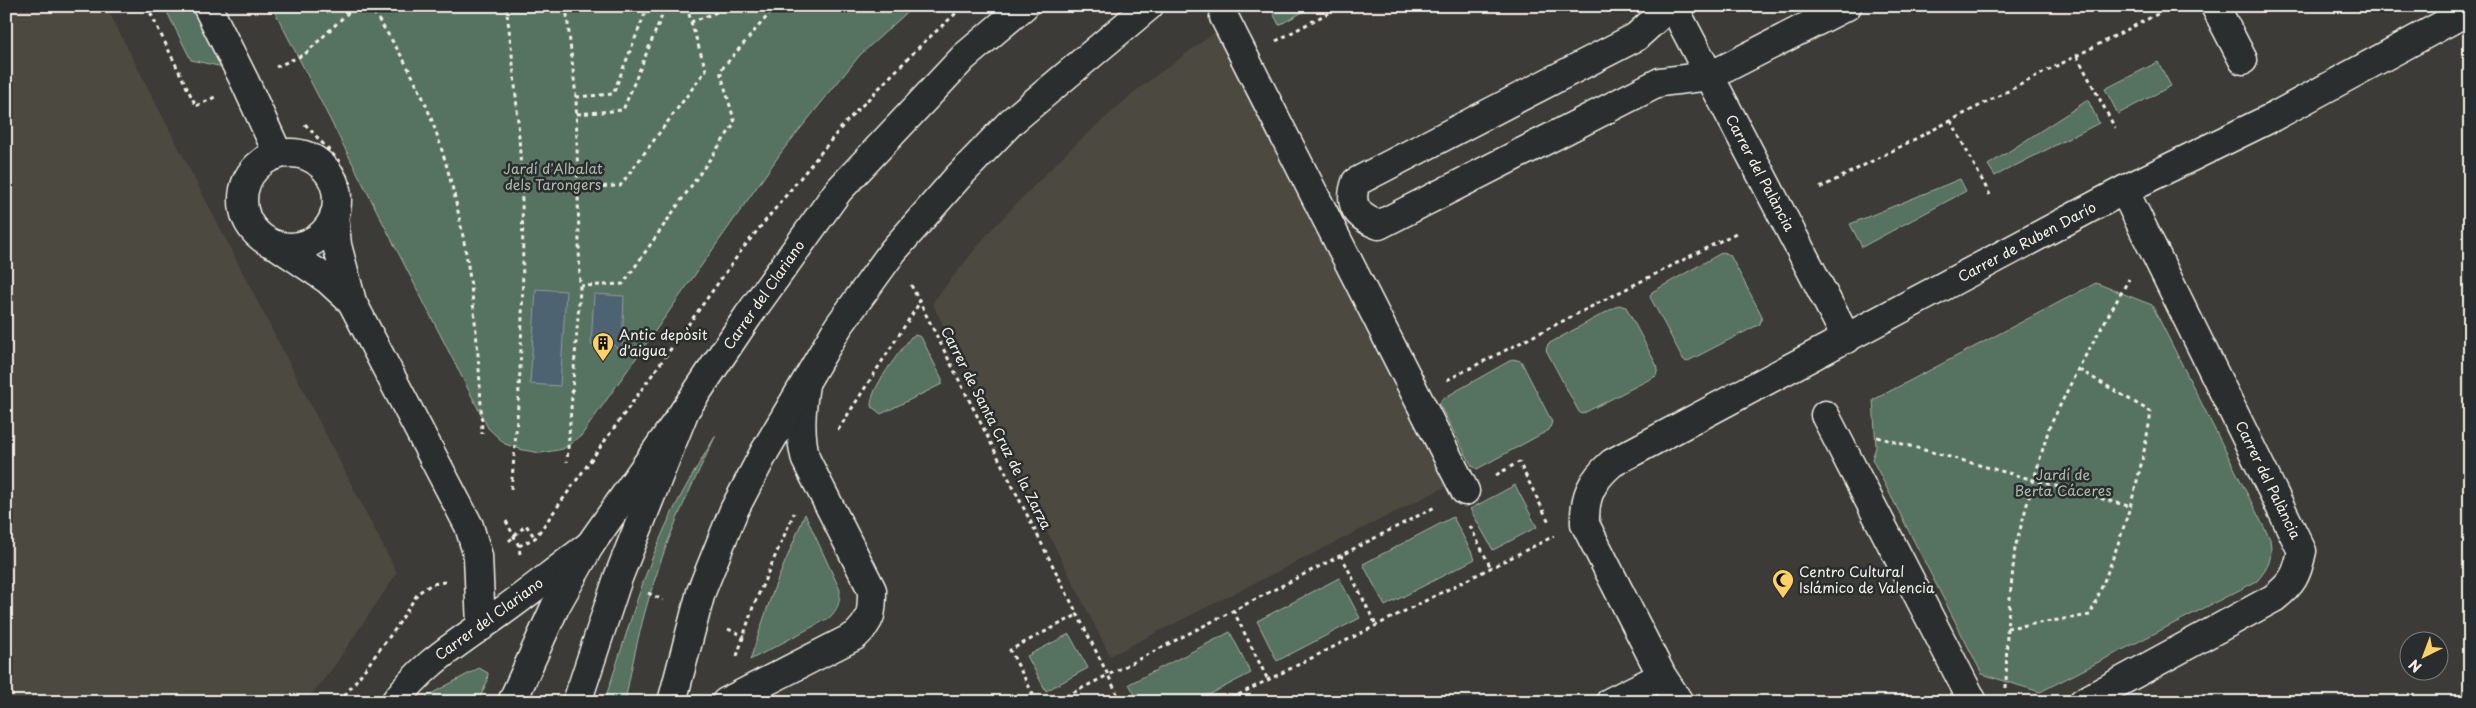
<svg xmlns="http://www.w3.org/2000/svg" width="2476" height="708" font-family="'Playpen Sans',sans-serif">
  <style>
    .built { fill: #4b4841 }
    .green { fill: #567260; stroke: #a5b2a4 }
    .water { fill: #4e6472; stroke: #909ca1 }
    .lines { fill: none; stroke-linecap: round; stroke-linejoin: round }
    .pedestrian-casing { stroke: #f4f1e8; stroke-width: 31 }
    .minor-casing { stroke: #f4f1e8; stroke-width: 31 }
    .primary-casing { stroke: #f4f1e8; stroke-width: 31 }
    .motorway-casing { stroke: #f4f1e8; stroke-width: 31 }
    .path { stroke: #f4f1e8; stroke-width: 3; stroke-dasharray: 4 4; stroke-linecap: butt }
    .pedestrian { stroke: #2a2d2e; stroke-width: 28 }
    .minor { stroke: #2a2d2e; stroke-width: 28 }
    .primary { stroke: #2a2d2e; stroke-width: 28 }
    .motorway { stroke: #2a2d2e; stroke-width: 28 }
    .labels { text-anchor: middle; stroke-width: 5; stroke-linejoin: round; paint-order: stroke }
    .park-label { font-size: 14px; fill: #adb8ab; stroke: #2a2d2e }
    .street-label { font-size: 14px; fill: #f4f1e8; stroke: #2a2d2e }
    .poi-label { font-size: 14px; fill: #f4f1e8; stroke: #2a2d2e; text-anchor: start }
  </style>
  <rect width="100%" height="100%" fill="#3c3b37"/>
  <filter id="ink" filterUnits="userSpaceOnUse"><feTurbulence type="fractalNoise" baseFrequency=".02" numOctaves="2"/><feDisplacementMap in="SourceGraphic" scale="10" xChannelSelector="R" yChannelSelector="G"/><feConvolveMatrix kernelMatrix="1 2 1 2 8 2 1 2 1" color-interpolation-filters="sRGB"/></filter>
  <g filter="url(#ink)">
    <!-- built -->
    <path class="built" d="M6 6H106L397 573 335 665 306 702H6Z
      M1218 30 1451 484 1110 656 932 303 989 232 1064 155 1134 92Z"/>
    <!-- green -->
    <path class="green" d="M164 6H192L223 67 191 60Z
      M272 6H914L860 55 783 150 581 436 563 449 541 453 523 450 505 444 488 428Z
      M1272 6H1314L1279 25 1270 7Z
      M2158 62 2171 86 2118 114 2105 89Z
      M2088 100 2099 123 1995 176 1988 165Z
      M1960 179 1966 191 1862 247 1850 224Z
      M1723 252 1730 255 1762 316 1760 324 1686 362 1683 359 1650 297 1652 292Z
      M2096 283 2152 305 2270 539C2273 558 2269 567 2257 581L2040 692 1982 674 1872 459 1876 447 1873 400Z
      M1619 305 1626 307 1658 368 1656 376 1582 414 1579 412 1546 350 1548 344Z
      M915 335 921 337 942 379V384L881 414 871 406C870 388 900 352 911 337Z
      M1513 359 1521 361 1552 422 1549 430 1477 469 1472 466 1439 404 1442 399Z
      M716 435C694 481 671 527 656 576 642 617 633 659 625 702H604C623 648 637 592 660 539 675 503 696 469 716 435Z
      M1515 485 1537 527 1493 550 1470 509Z
      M805 514 840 590C840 603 838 609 829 618L750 660 773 591Z
      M1453 517 1475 559 1385 606 1363 564Z
      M1339 578 1360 618 1277 661 1257 621Z
      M1230 632 1251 673 1195 702H1139L1129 684Z
      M1069 634 1088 668 1046 691 1027 656Z
      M479 668 488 673 487 682 478 702H422L427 696Z"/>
    <!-- water -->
    <path class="water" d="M536 289 566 291 560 386 530 384Z
      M594 294 624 296 622 352 611 343 591 345Z"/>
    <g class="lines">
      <!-- pedestrian casing -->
      <g class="pedestrian-casing">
        <path id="pedestrian" d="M2215 6 2243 60
          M1224 17 1465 491
          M1825 415 1973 702"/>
      </g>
      <!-- minor casing -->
      <g class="minor-casing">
        <path id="minor" d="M207 6 245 82 278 154
          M1670 6 1636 37 1356 182C1348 205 1357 217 1379 225L1660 82 1710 76 1847 6
          M1673 6 1847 339
          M243 200a47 47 0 1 1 94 0a47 47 0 1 1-94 0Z
          M334 215 337 245 352 302 469 526 478 556 481 627
          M276 245 328 280 352 302
          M395 702C420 668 446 651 480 627 518 602 553 572 590 545
          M726 702 855 636C872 620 872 613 872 590L806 460C799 434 801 411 805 384
          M1610 702 1662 676
          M1679 702 1662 676 1585 524C1584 497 1591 481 1612 463L2124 190 2273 117 2470 10
          M2083 702 2274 598C2293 583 2297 575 2302 551L2124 190"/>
      </g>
      <!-- primary casing -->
      <g class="primary-casing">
        <path id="primary" d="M577 702 618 578 685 410 748 316 838 191 964 57 1024 6
          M672 702 701 592 734 510 765 451 838 327 893 251 958 177 1011 122 1149 6"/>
      </g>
      <!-- motorway casing -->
      <g class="motorway-casing">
        <path id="motorway" d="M512 702 555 607 590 545 685 410"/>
      </g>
      <!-- path -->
      <path class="path" d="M147 6 196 106 215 97
        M369 6C393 40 417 79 431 118 468 218 479 329 482 434
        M506 6C528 166 527 328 511 489
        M566 6 576 97 580 290 567 462
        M687 6 691 22 733 6
        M1276 41 1341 6
        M2077 56 2115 128
        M276 67 305 54 355 6
        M576 97 613 94 648 6
        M577 114 623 110 666 6
        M1951 121 1990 195
        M305 124 338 160 352 186
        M579 187 620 186 706 70 691 22
        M1820 188 2173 6
        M911 285 1108 675 1055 702
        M580 286 623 284 735 123 720 71 776 6
        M1447 380 1738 232
        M838 430 920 302
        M1877 437 2132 507
        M1496 475 1519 462 1549 522
        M506 521 519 546
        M1470 526 1491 568
        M509 541 526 525 535 538
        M520 554 519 546 535 538 744 247 845 123 922 44 964 6
        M1341 555 1376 625
        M648 593 663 600
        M1233 610 1268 680
        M2007 628 2090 615C2119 548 2140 485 2151 412L2078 369
        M728 629 744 636
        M737 656 753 607 794 513
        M2006 688 2007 628 2015 548 2034 479 2049 428 2078 369 2129 279
        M340 702 396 628 418 593 432 584 445 582
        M1037 702 1010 650 1077 615
        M1121 702 1108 675 1435 507
        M1224 702 1554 536"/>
      <!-- pedestrian -->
      <use href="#pedestrian" class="pedestrian"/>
      <!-- minor -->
      <use href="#minor" class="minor"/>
      <!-- primary -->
      <use href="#primary" class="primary"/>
      <!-- motorway -->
      <use href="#motorway" class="motorway"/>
    </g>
  </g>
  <!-- icons -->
  <defs>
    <g id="building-pin" transform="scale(1.125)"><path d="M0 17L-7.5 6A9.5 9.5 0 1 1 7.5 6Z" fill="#ffd166" stroke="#2a2d2e"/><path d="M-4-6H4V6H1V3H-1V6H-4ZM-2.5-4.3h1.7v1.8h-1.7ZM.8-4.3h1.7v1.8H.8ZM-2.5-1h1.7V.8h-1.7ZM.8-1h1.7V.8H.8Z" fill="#111"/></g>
    <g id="mosque-pin" transform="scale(1.125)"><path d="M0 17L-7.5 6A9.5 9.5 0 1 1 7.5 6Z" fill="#ffd166" stroke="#2a2d2e"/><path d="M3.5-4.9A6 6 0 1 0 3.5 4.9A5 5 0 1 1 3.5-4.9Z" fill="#111"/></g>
  </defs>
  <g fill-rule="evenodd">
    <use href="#building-pin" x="603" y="343"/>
    <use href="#mosque-pin" x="1783" y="580"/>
  </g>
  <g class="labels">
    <!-- park labels -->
    <g class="park-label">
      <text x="553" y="174">Jardí d'Albalat<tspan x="553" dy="16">dels Tarongers</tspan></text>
      <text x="2063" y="480">Jardí de<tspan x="2063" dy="16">Berta Cáceres</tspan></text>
    </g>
    <!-- street labels -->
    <g class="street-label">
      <text transform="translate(1760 173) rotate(62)" y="5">Carrer del Palància</text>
      <text transform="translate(2027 242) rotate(-28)" y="5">Carrer de Ruben Darío</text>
      <text transform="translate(764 295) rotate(-55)" y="5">Carrer del Clariano</text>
      <text transform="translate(996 428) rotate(63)" y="5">Carrer de Santa Cruz de la Zarza</text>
      <text transform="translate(2268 480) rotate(64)" y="5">Carrer del Palància</text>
      <text transform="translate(489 619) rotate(-36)" y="5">Carrer del Clariano</text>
    </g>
    <!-- poi labels -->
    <g class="poi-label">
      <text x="619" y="340">Antic depòsit<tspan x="619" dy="16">d'aigua</tspan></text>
      <text x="1799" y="577">Centro Cultural<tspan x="1799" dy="16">Islámico de Valencia</tspan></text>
    </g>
  </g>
  <!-- margin -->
  <rect width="2476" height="708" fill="none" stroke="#2a2d2e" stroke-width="25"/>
  <rect x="12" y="12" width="2451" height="683" fill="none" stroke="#f4f1e8" stroke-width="2" filter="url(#ink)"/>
  <!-- north arrow -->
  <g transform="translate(2424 656) rotate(222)"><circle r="24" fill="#2a2d2e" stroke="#7b7b78"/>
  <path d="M0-4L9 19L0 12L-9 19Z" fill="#ffd166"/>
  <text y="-8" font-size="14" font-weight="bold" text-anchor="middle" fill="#f4f1e8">N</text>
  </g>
</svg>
